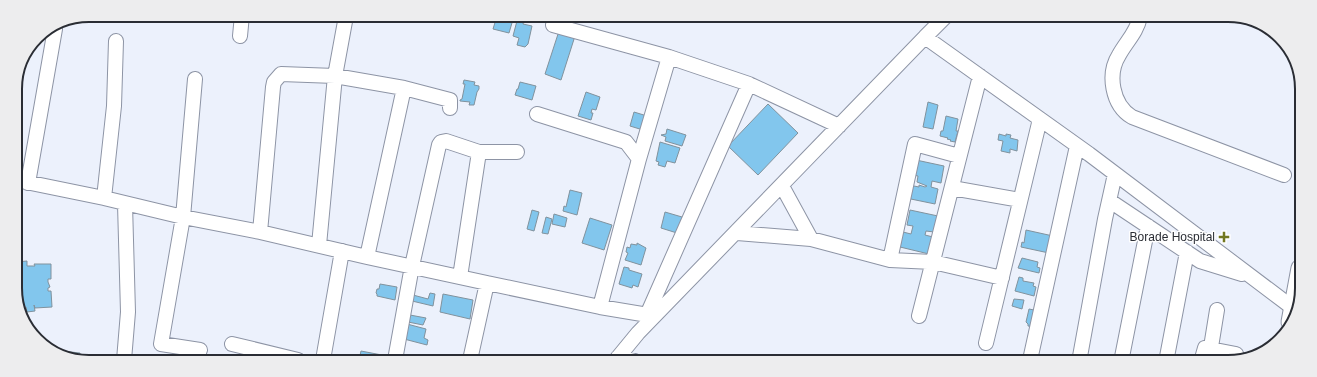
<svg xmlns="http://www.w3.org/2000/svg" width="1317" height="377" font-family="Helvetica,sans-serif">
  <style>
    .building { fill: #82c6ed; stroke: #81929d }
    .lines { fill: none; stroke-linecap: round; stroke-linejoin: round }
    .minor-casing { stroke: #8d94a5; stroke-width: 16 }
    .major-casing { stroke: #8d94a5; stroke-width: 19 }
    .minor { stroke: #fff; stroke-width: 14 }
    .major { stroke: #fff; stroke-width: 17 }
    .poi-dot { fill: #727720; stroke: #fefefe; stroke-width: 1.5 }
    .labels { text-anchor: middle; stroke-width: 3; stroke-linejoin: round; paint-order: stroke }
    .poi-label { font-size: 12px; fill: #2a2d34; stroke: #fefefe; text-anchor: end }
    .rim { fill: none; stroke: #2a2d34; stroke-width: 2 }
  </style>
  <rect width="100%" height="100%" fill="#ecf1fc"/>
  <!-- building -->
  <path class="building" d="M497 16H514L509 33 493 29Z
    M518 17 524 19 523 24 532 26 528 44 525 47 517 45 519 38 513 36Z
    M559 31 575 36 561 80 545 74Z
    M464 80 475 82 474 85 479 86V89L477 92 474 105H469L470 102 460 101V100L462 99 465 84H463Z
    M520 82 536 86 532 100 515 95 517 89H518Z
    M586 92 600 97 596 110 592 109 591 113H593L591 120 578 116Z
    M928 102 938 105 933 129 923 127Z
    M768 104 798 133 758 175 728 146Z
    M634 112 647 116 643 130 630 126Z
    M946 116 958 119 956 131H958L955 142 950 141 951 140 947 139 948 138 940 136 941 131H943Z
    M667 129 686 135 682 146 665 141 666 137 661 135 666 134Z
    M999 134 1006 136V134L1011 135 1010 138 1018 140 1017 151 1010 149V153L1001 151 1003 141 998 140Z
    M660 142 680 148 675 163 667 161 665 167 658 165 659 162 656 161Z
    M916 160 944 166 941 183 932 181 931 187 938 189 935 204 906 198 909 185 919 187V185L925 187 927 186 917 182 918 176 913 175Z
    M570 190 582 193 577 215 563 211 564 206 566 207Z
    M532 210 539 212 534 231 527 229Z
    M910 210 938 216 934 232 926 231 925 235 933 237 929 254 900 247 903 232 911 234 913 226 907 225Z
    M665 212 682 217 677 233 661 228Z
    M554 214 567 218 565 227 552 224Z
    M546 217 552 219 548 234 542 233Z
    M590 218 612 225 604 250 582 243Z
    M1026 230 1053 236 1049 253 1021 247 1022 242 1024 243Z
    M637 243 646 248 641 265 625 260 628 253 626 252 627 247 630 248 631 244 637 245Z
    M1022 258 1038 262 1037 267 1040 268 1039 273 1018 268Z
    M27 261V266H35L34 264H51V279H48V282L50 287 48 288V291H51L52 307 35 308 34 305 35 311 27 312 26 307 19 308 16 303V262Z
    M624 267 629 268V270L642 274 638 287 633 285 632 288 619 284Z
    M1019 277 1023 278V281L1034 283 1033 286 1036 287 1034 296 1015 291Z
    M380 284 397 287 395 300 377 296V294L376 293 377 289H379Z
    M430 293 435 294 433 306 412 301 413 295 428 299Z
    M443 294 473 300 470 319 440 312Z
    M1014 299 1024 300 1022 309 1012 306Z
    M1029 309 1039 311 1035 327 1028 326V324L1026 322Z
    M410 315 426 318 423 325 408 322Z
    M407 324 426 329 424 338 428 340 427 345 404 339Z
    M53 350 80 353 79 360H70Z
    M361 351 387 356 386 360H359Z"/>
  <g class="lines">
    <!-- minor casing -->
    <g class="minor-casing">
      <path id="minor" d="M1140 17C1137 32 1126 42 1119 55 1107 74 1112 105 1132 117L1284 175
        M553 25 669 57 749 84 839 126
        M240 36 242 15
        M925 37 945 17
        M195 79 183 217 161 344 200 350
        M537 114 626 142 639 159
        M16 180 104 198 183 217 260 232 367 257 487 283 600 307 654 316
        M28 183 55 29
        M782 186 811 239
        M952 188 1020 200
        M104 198 114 106 116 41
        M1110 201 1200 261 1242 274
        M260 232 273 87 274 82 281 74 335 76 404 88 450 100V108
        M737 233 811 239 890 260 933 262 1002 278
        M319 245 335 76 346 16
        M367 257 404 88
        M890 260 915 144 959 156
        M460 277 479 152
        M600 307 639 159 669 57
        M647 315 749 84
        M919 316C940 236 959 156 980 76
        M986 343 1040 119
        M232 344 298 360
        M1205 348 1236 354
        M618 357 635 361
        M124 360 128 312 125 204
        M323 360 342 251
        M395 360 412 266 439 145 441 142 446 141 479 152H517
        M470 360 487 283
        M1030 360 1077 146
        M615 361 638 333 925 37 1089 154 1293 308
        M1079 362 1105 219 1115 174
        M1121 362 1148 226
        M1166 362 1187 252
        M1201 362 1205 348 1211 347 1217 310"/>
    </g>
    <!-- major casing -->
    <g class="major-casing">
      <path id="major" d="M1290 322 1300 268"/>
    </g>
    <!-- minor -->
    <use href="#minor" class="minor"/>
    <!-- major -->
    <use href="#major" class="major"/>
  </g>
  <!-- markers -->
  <path class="poi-dot" d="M1222 231h4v4h4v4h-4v4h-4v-4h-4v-4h4z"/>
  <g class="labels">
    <!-- poi labels -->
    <g class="poi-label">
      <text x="1215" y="241">Borade Hospital</text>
    </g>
  </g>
  <!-- crop -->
  <path d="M0 0H1317V377H0ZM89 22H1228A67 67 0 0 1 1295 89V288A67 67 0 0 1 1228 355H89A67 67 0 0 1 22 288V89A67 67 0 0 1 89 22Z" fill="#ededee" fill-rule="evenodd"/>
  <path class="rim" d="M89 22H1228A67 67 0 0 1 1295 89V288A67 67 0 0 1 1228 355H89A67 67 0 0 1 22 288V89A67 67 0 0 1 89 22Z"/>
</svg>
